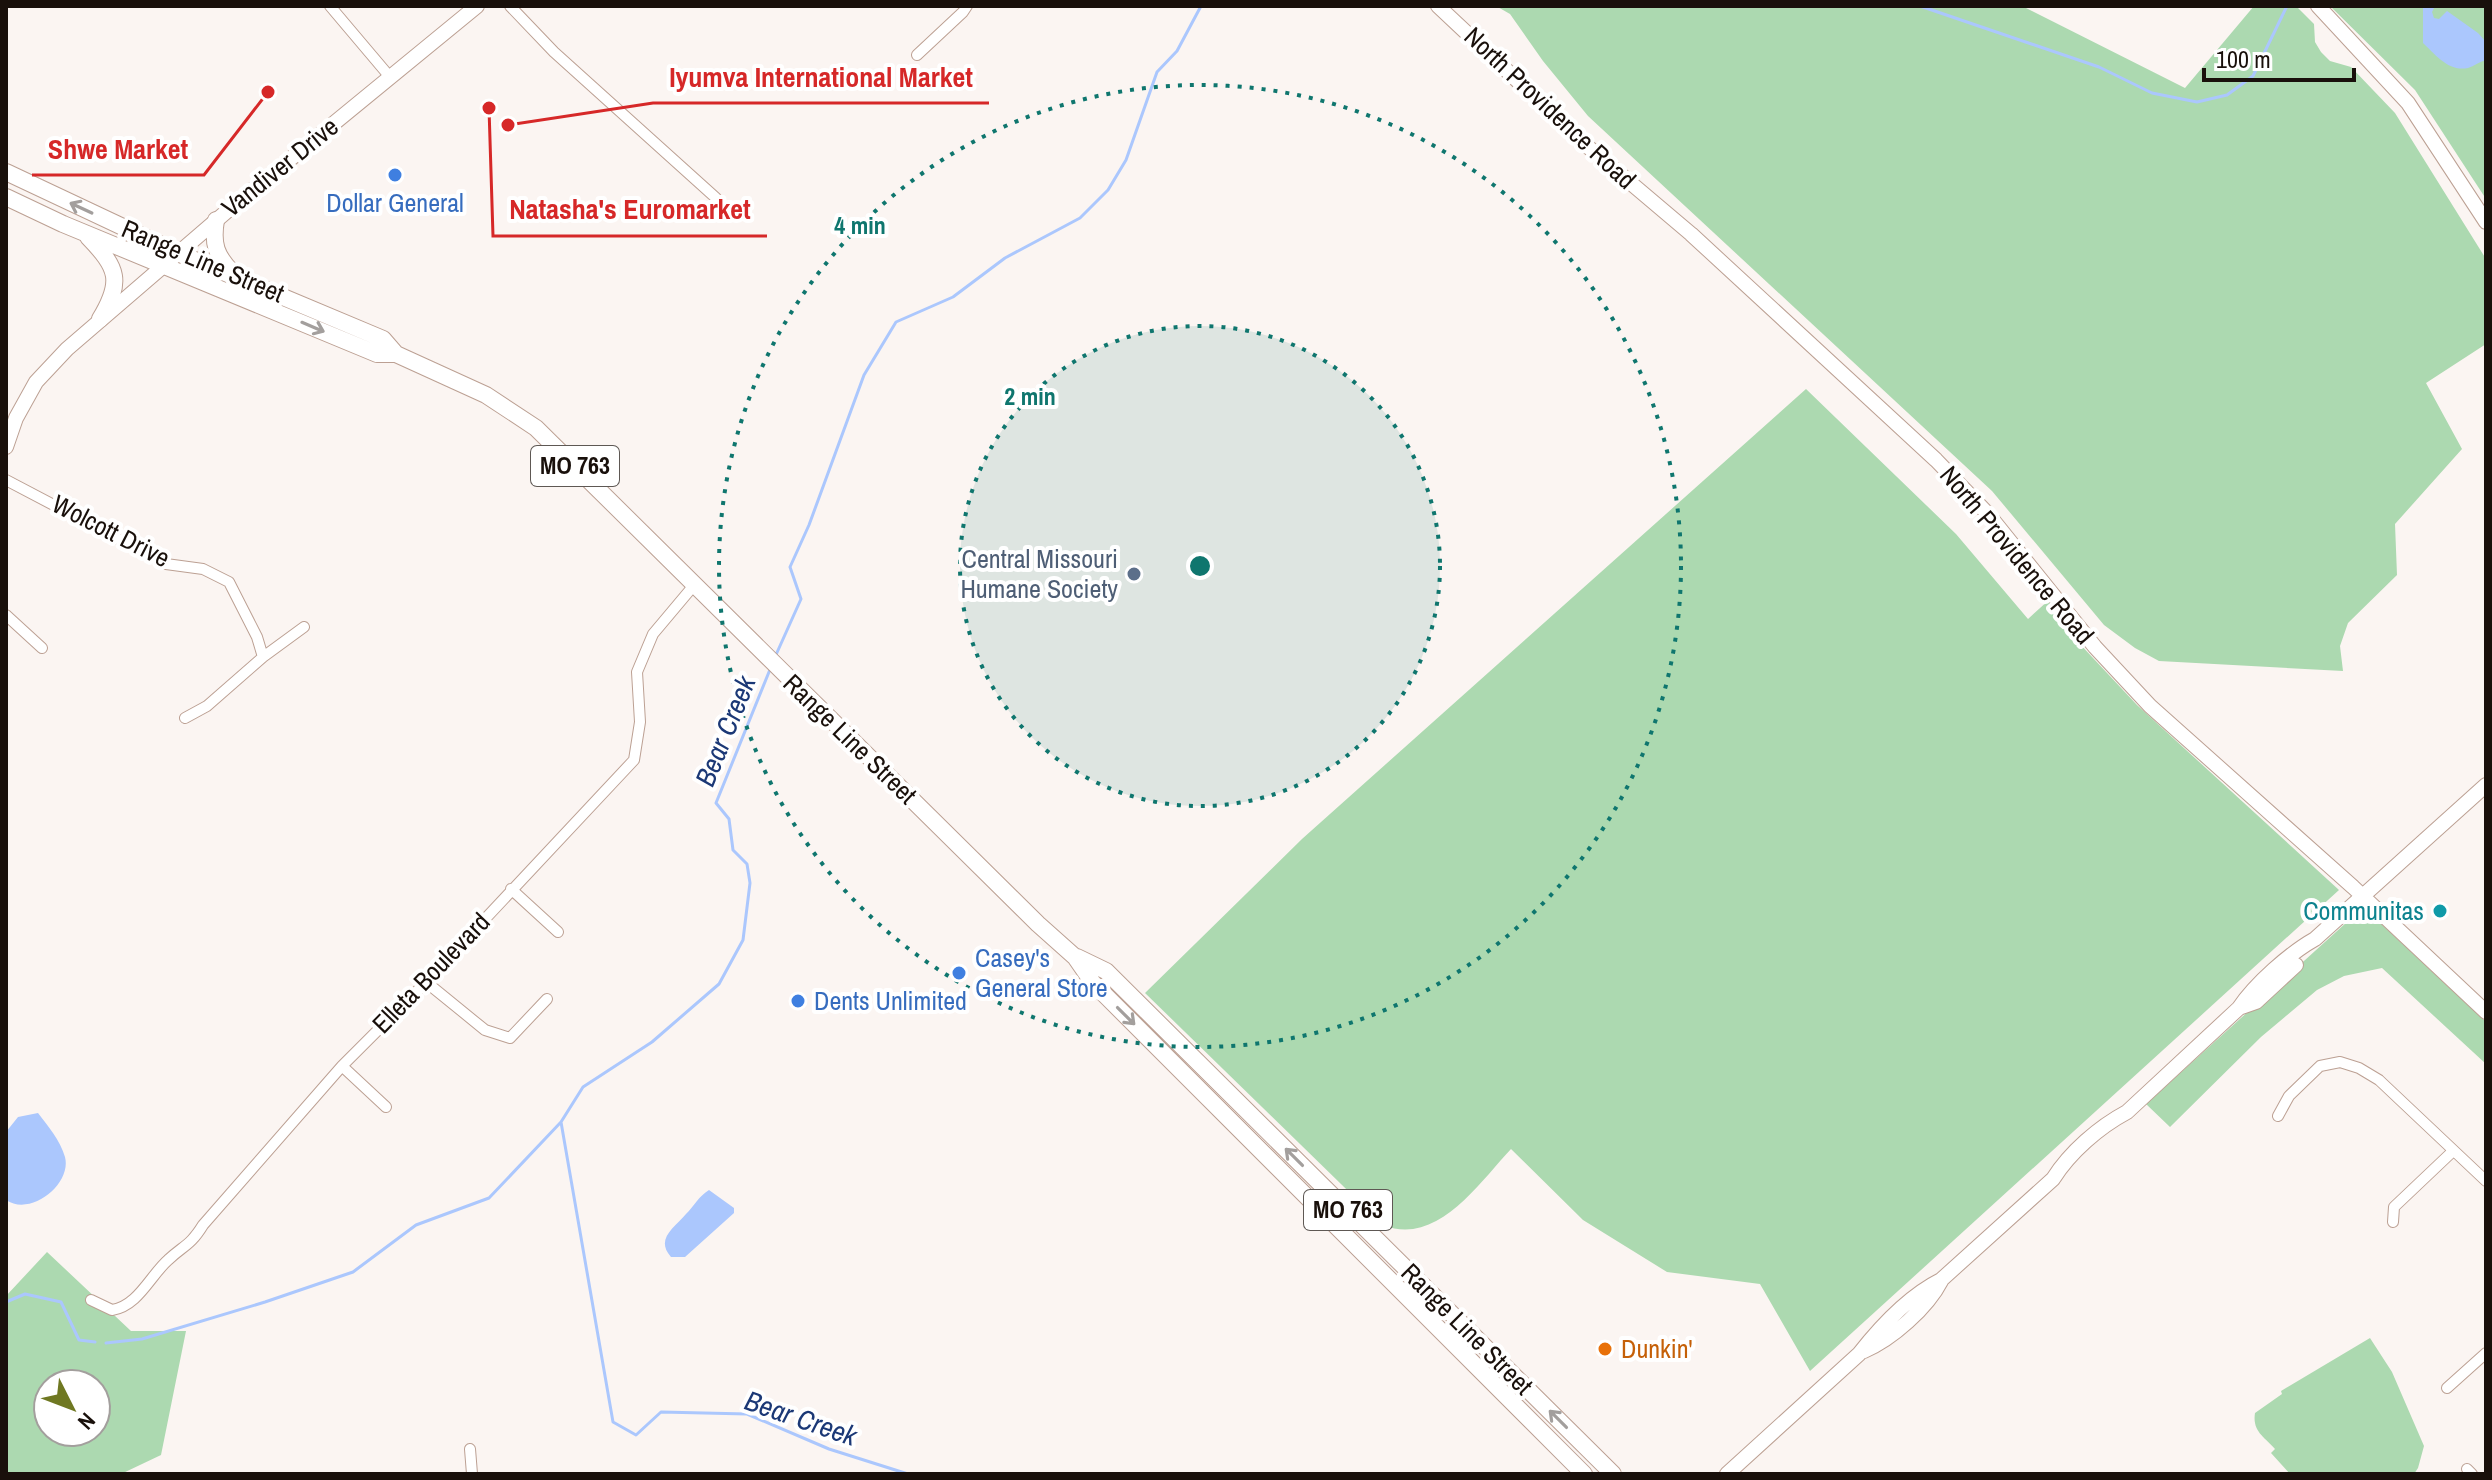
<svg xmlns="http://www.w3.org/2000/svg" width="2492" height="1480" font-family="'Archivo Narrow',sans-serif">
  <style>
    .green { fill: #acd9b0; fill-rule: evenodd }
    .water { fill: #abc7fd }
    .lines { fill: none; stroke-linecap: round; stroke-linejoin: round }
    .stream { stroke: #abc7fd; stroke-width: 3 }
    .street-casing { stroke: #bca093; stroke-width: 12 }
    .secondary-casing { stroke: #bca093; stroke-width: 16 }
    .primary-casing { stroke: #bca093; stroke-width: 18 }
    .street { stroke: #fff; stroke-width: 10 }
    .secondary { stroke: #fff; stroke-width: 14 }
    .primary { stroke: #fff; stroke-width: 16 }
    .oneway { stroke: #a39f9d }
    .ring { fill: none; stroke: #0f766e; stroke-width: 4; stroke-dasharray: 4 8 }
    .shop-dot { fill: #3f7fe0; stroke: #fff; stroke-width: 3 }
    .service-dot { fill: #5c6f8a; stroke: #fff; stroke-width: 3 }
    .culture-dot { fill: #0f9aa8; stroke: #fff; stroke-width: 3 }
    .food-dot { fill: #e8710a; stroke: #fff; stroke-width: 3 }
    .labels { text-anchor: middle; stroke-width: 8; stroke-linejoin: round; paint-order: stroke }
    .shield { fill: #fff; stroke: #5e5854; stroke-width: 2 }
    .shield-label { font-size: 24px; font-weight: bold; fill: #19100b }
    .street-label { font-size: 26px; fill: #19100b; stroke: #fff }
    .shop-label { font-size: 26px; fill: #366cbe; stroke: #fff; text-anchor: start }
    .service-label { font-size: 26px; fill: #4e5e75; stroke: #fff; text-anchor: end }
    .culture-label { font-size: 26px; fill: #0d838f; stroke: #fff; text-anchor: end }
    .food-label { font-size: 26px; fill: #c56008; stroke: #fff; text-anchor: start }
    .water-label { font-size: 28px; font-style: italic; fill: #1b3876; stroke: #fff }
    .centre { fill: #0f766e; stroke: #fff; stroke-width: 4 }
    .ring-label { font-size: 24px; text-anchor: middle; font-weight: bold; fill: #0f766e; stroke: #fff; stroke-width: 8; stroke-linejoin: round; paint-order: stroke }
    .leader { fill: none; stroke: #d62828; stroke-width: 3 }
    .callout-dot { fill: #d62828; stroke: #fff; stroke-width: 3 }
    .callout-label { font-size: 28px; text-anchor: middle; font-weight: bold; fill: #d62828; stroke: #fff; stroke-width: 8; stroke-linejoin: round; paint-order: stroke }
  </style>
  <rect width="100%" height="100%" fill="#fbf5f2"/>
  <!-- green -->
  <path class="green" d="M1496 6H2022L2185 88 2254 6H2296L2314 24 2315 42 2321 52 2330 61 2351 67 2395 113 2486 259V344L2426 383 2462 449 2395 524 2397 575 2348 623 2340 646 2343 671 2159 661 2135 648 2104 625 1992 491 1588 116 1543 61 1510 14Z
    M2330 6H2486V199L2415 90Z
    M1806 389 1956 534 2028 619 2050 599 2064 627 2137 705 2339 890 1810 1371 1760 1284 1667 1272 1583 1220 1511 1149C1479 1183 1437 1247 1383 1225L1145 993 1302 839Z
    M2360 916 2377 920 2486 1022V1064L2382 968 2344 976 2317 990 2261 1037 2170 1127 2146 1104 2347 922Z
    M47 1252 131 1331H186L161 1455 121 1474H6V1296ZM48 1384H96V1432H48Z
    M2370 1338 2392 1372 2424 1446 2418 1468 2414 1474H2290L2271 1453 2275 1449C2265 1437 2252 1432 2255 1413L2282 1394 2281 1391Z"/>
  <!-- water -->
  <path class="water" d="M2423 6H2435L2432 12 2434 18 2439 19 2447 11 2478 33 2486 42V60C2479 62 2474 66 2468 68 2448 72 2435 54 2423 43Z
    M38 1113C48 1126 60 1140 65 1157 72 1184 31 1217 6 1200V1132L18 1117Z
    M709 1190 734 1208V1213L685 1257H671C655 1239 674 1228 686 1214 694 1206 699 1196 709 1190Z"/>
  <g class="lines">
    <!-- stream -->
    <path class="stream" d="M1920 6 2099 67 2152 93 2197 102 2227 95 2253 76 2287 6
      M775 657 801 599 790 567 809 525 864 375 896 322 953 297 1005 258 1080 218 1108 190 1126 160 1157 72 1177 51 1201 6
      M771 667 716 803 729 819 733 850 747 864 750 883 743 940 719 984 652 1042 583 1087 561 1122 613 1422 636 1435 661 1412 747 1414 829 1449 908 1474
      M6 1302 25 1294 61 1302 79 1340 95 1342
      M106 1343 142 1339 265 1302 353 1272 416 1225 489 1198 561 1122"/>
    <!-- street casing -->
    <g class="street-casing">
      <path id="street" d="M330 6 390 77
        M510 6 554 52 716 198
        M917 55 963 12 967 6
        M6 480 166 564 203 569 229 582 257 637 263 657
        M6 615 42 648
        M185 718 207 706 263 657 304 627
        M511 889 558 932
        M426 982 485 1030 510 1038 547 999
        M342 1066 386 1107
        M2278 1116 2289 1096 2320 1066 2340 1062 2359 1068 2379 1080 2486 1181
        M2393 1222 2394 1207 2452 1152
        M91 1300 112 1310C138 1306 150 1276 168 1260 184 1245 190 1246 203 1225L342 1066 426 982 634 760 640 722 637 672 653 634 695 584
        M2447 1388 2486 1353
        M470 1449 472 1474
        M2467 1469 2472 1474"/>
    </g>
    <!-- secondary casing -->
    <g class="secondary-casing">
      <path id="secondary" d="M1438 6 1587 146 1691 234 1936 460 1988 514 2095 647 2150 706 2353 887 2486 1012
        M2318 6 2408 103 2486 222
        M6 447 16 418 36 382 67 349 233 206 477 6
        M2239 1008 2256 1002 2296 965
        M1864 1351C1892 1339 1927 1308 1941 1281
        M1727 1474 1859 1354C1881 1326 1909 1296 1941 1280L2053 1179C2070 1152 2099 1127 2127 1112L2239 1008C2255 984 2290 953 2315 939L2486 785"/>
    </g>
    <!-- primary casing -->
    <g class="primary-casing">
      <path id="primary" d="M6 172 178 253 383 339 396 354 486 395 536 428 1038 924 1075 957 1093 983 1584 1474
        M6 197 63 224 377 354H396
        M216 220C212 244 216 256 233 273
        M88 237C118 268 123 281 100 319
        M1077 957 1106 971 1613 1474"/>
    </g>
    <!-- street -->
    <use href="#street" class="street"/>
    <!-- secondary -->
    <use href="#secondary" class="secondary"/>
    <!-- primary -->
    <use href="#primary" class="primary"/>
  </g>
  <!-- one-way arrows -->
  <defs><path id="oneway-shaft" d="M-6 0H5M1.5-3L5.5 0L1.5 3" fill="none" stroke-width="1.6" stroke-linecap="round" stroke-linejoin="round" transform="scale(2)"/></defs>
  <g class="oneway">
    <use href="#oneway-shaft" transform="translate(81 208) rotate(-155)"/>
    <use href="#oneway-shaft" transform="translate(313 327) rotate(23)"/>
    <use href="#oneway-shaft" transform="translate(1126 1016) rotate(45)"/>
    <use href="#oneway-shaft" transform="translate(1294 1157) rotate(-135)"/>
    <use href="#oneway-shaft" transform="translate(1558 1419) rotate(-135)"/>
  </g>
  <!-- distance rings -->
  <circle cx="1200" cy="566" r="240" fill="#0f766e" fill-opacity=".12"/>
  <g class="ring">
    <circle cx="1200" cy="566" r="240"/>
    <circle cx="1200" cy="566" r="481"/>
  </g>
  <!-- markers -->
  <g class="shop-dot">
    <circle cx="395" cy="175" r="8"/>
    <circle cx="959" cy="973" r="8"/>
    <circle cx="798" cy="1001" r="8"/>
  </g>
  <circle class="service-dot" cx="1134" cy="574" r="8"/>
  <circle class="culture-dot" cx="2440" cy="911" r="8"/>
  <circle class="food-dot" cx="1605" cy="1349" r="8"/>
  <g class="labels">
    <!-- shield labels -->
    <g class="shield">
      <rect x="531" y="446" width="88" height="40" rx="6"/>
      <rect x="1304" y="1190" width="88" height="40" rx="6"/>
    </g>
    <g class="shield-label">
      <text x="575" y="474">MO 763</text>
      <text x="1348" y="1218">MO 763</text>
    </g>
    <!-- street labels -->
    <g class="street-label">
      <text transform="translate(1550 108) rotate(43)" y="9">North Providence Road</text>
      <text transform="translate(280 167) rotate(-39)" y="9">Vandiver Drive</text>
      <text transform="translate(203 261) rotate(23)" y="9">Range Line Street</text>
      <text transform="translate(111 531) rotate(27)" y="9">Wolcott Drive</text>
      <text transform="translate(2017 555) rotate(50)" y="9">North Providence Road</text>
      <text transform="translate(850 739) rotate(44)" y="9">Range Line Street</text>
      <text transform="translate(431 973) rotate(-46)" y="9">Elleta Boulevard</text>
      <text transform="translate(1467 1329) rotate(45)" y="9">Range Line Street</text>
    </g>
    <!-- shop labels -->
    <g class="shop-label">
      <text x="395" y="212" text-anchor="middle">Dollar General</text>
      <text x="975" y="967">Casey's<tspan x="975" dy="30">General Store</tspan></text>
      <text x="814" y="1010">Dents Unlimited</text>
    </g>
    <!-- service labels -->
    <g class="service-label">
      <text x="1118" y="568">Central Missouri<tspan x="1118" dy="30">Humane Society</tspan></text>
    </g>
    <!-- culture labels -->
    <g class="culture-label">
      <text x="2424" y="920">Communitas</text>
    </g>
    <!-- food labels -->
    <g class="food-label">
      <text x="1621" y="1358">Dunkin'</text>
    </g>
    <!-- water labels -->
    <g class="water-label">
      <text transform="translate(725 731) rotate(-68)" y="10">Bear Creek</text>
      <text transform="translate(801 1418) rotate(19)" y="10">Bear Creek</text>
    </g>
  </g>
  <circle cx="1200" cy="566" r="12" class="centre"/>
  <g class="ring-label">
    <text x="860" y="234">4 min</text>
    <text x="1030" y="405">2 min</text>
  </g>
  <!-- callouts -->
  <path class="leader" d="M508 125L653 103H989M268 92L204 175H32M489 108L493 236H767"/>
  <g class="callout-dot">
    <circle cx="508" cy="125" r="8"/>
    <circle cx="268" cy="92" r="8"/>
    <circle cx="489" cy="108" r="8"/>
  </g>
  <g class="callout-label">
    <text x="821" y="87">Iyumva International Market</text>
    <text x="118" y="159">Shwe Market</text>
    <text x="630" y="219">Natasha's Euromarket</text>
  </g>
  <!-- border -->
  <rect width="2492" height="1480" fill="none" stroke="#19100b" stroke-width="16"/>
  <!-- north arrow -->
  <g transform="translate(72 1408) rotate(132)"><circle r="38" fill="#ffffff" stroke="#a39f9d" stroke-width="2"/>
  <path d="M0-6L14 30L0 20L-14 30Z" fill="#6f7822"/>
  <text y="-12" font-size="22" font-weight="bold" text-anchor="middle" fill="#19100b">N</text>
  </g>
  <!-- scale -->
  <path d="M2204 68v12h150v-12" fill="none" stroke="#19100b" stroke-width="4"/>
  <text x="2216" y="68" font-size="24" fill="#19100b" stroke="#ffffff" stroke-width="6" paint-order="stroke">100 m</text>
</svg>
